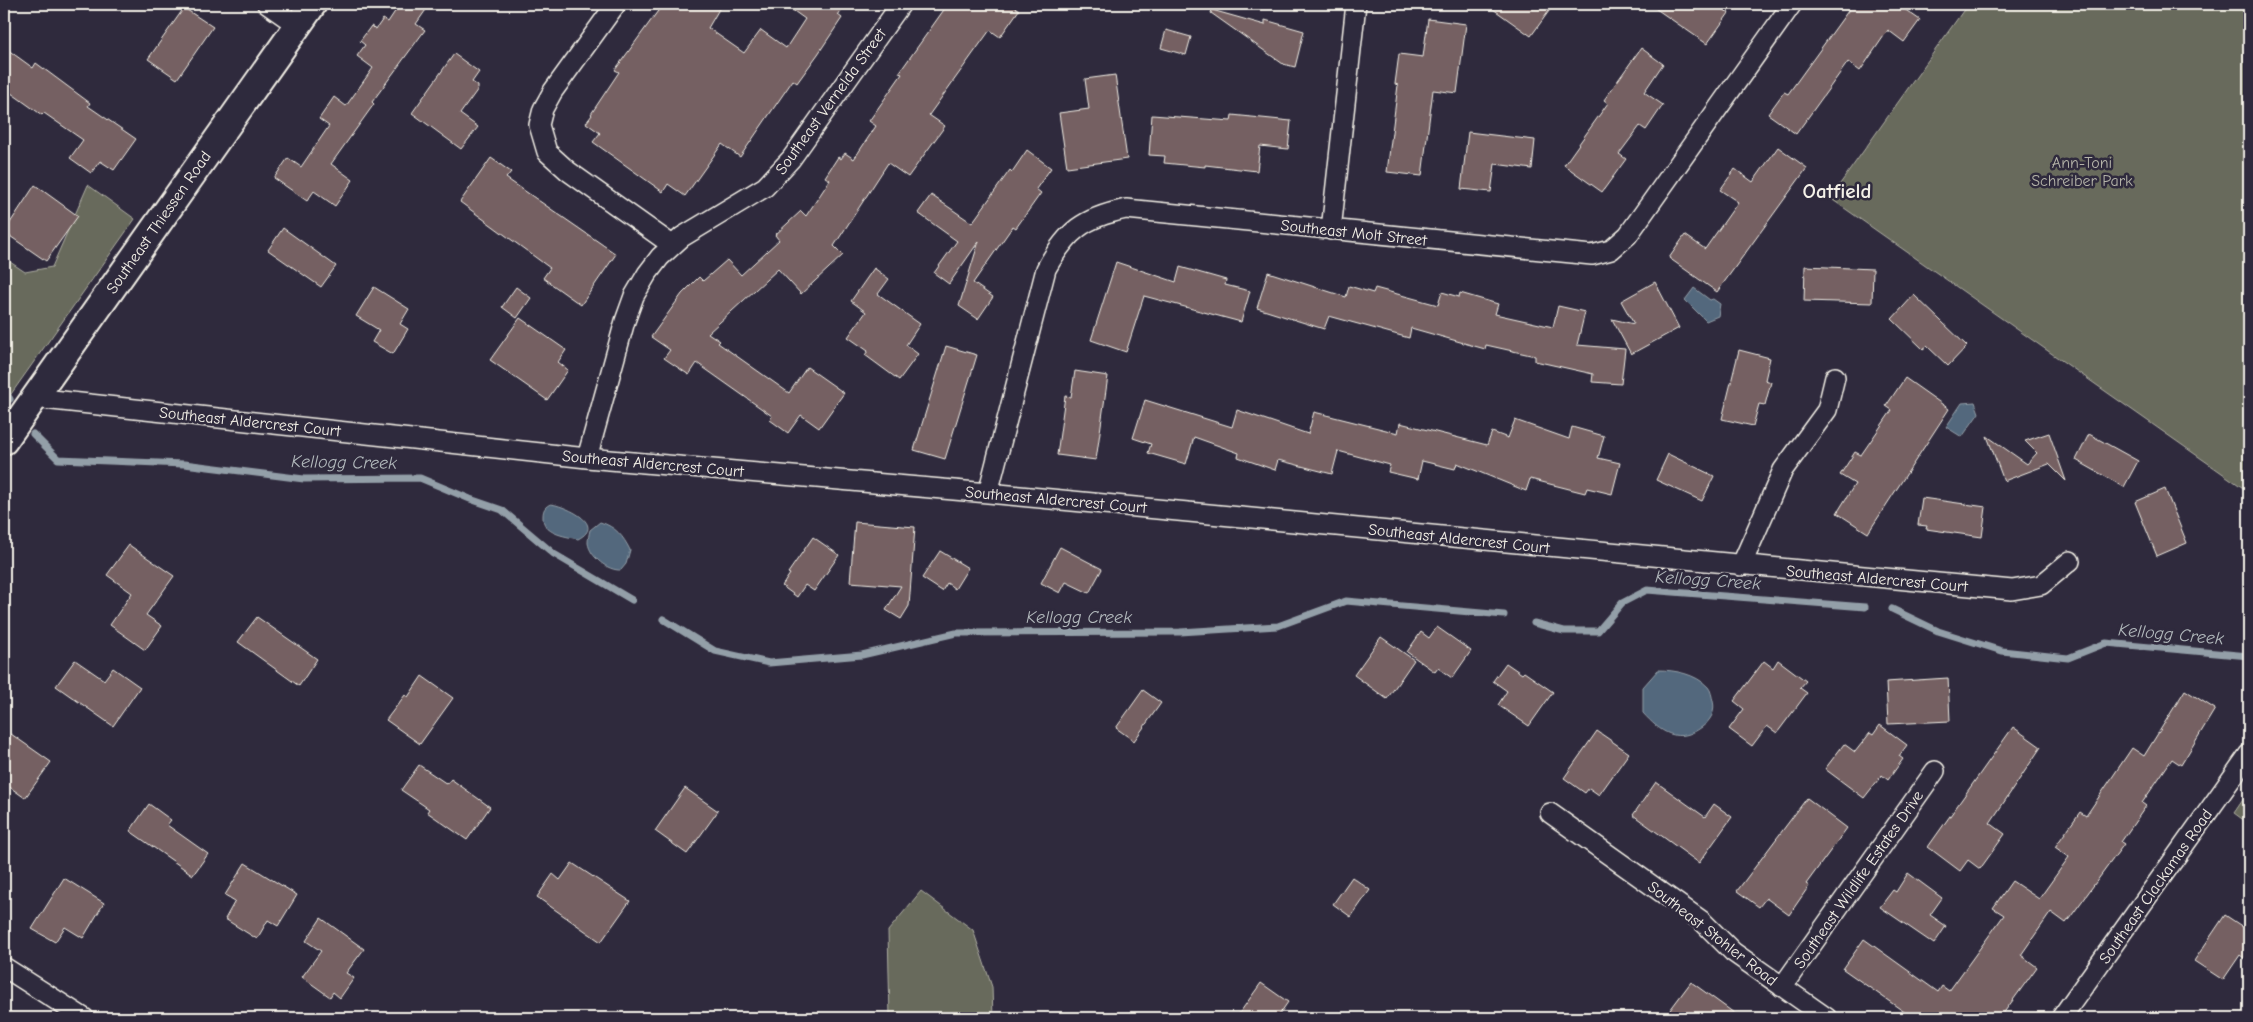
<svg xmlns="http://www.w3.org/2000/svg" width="2253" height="1022" font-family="'Comic Neue',sans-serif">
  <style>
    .green { fill: #676a5c; stroke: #aeaea2 }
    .water { fill: #52687d; stroke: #939fa8 }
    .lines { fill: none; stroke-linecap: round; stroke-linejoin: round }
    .stream { stroke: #939fa8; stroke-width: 7 }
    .building { fill: #756062; stroke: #f4f1e8 }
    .minor-casing { stroke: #f4f1e8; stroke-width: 22 }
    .secondary-casing { stroke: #f4f1e8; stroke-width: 30 }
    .minor { stroke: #2f2a3d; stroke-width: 19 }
    .secondary { stroke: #2f2a3d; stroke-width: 26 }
    .labels { text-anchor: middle; stroke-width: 5; stroke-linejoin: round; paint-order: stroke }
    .street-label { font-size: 16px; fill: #f4f1e8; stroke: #2f2a3d }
    .park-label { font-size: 16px; fill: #b5b4a9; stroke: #2f2a3d }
    .water-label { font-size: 18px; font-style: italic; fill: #b3babd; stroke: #2f2a3d }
    .district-label { font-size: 21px; font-weight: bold; fill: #f4f1e8; stroke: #2f2a3d }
  </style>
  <rect width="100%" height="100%" fill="#2f2a3d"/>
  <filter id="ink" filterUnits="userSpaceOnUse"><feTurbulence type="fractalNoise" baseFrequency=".02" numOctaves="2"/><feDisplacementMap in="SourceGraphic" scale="10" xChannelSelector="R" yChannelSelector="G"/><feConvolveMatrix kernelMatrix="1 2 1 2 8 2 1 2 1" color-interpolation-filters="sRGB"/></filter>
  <g filter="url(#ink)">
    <!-- green -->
    <path class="green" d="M1968 4H2249V492L1830 198Z
      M88 185 135 219 4 404V258L25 272 52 267Z
      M2249 791V824L2234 813Z
      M921 891 973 930 992 987 993 1018H890L888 931Z"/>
    <!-- water -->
    <path class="water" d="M1694 288 1710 300 1713 299 1720 304 1718 316 1706 321 1685 300Z
      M1975 402 1979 413 1962 437 1946 427 1962 403Z
      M551 504C565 506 607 524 578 539 565 536 542 534 543 516 543 510 545 506 551 504Z
      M600 522C616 527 623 536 630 550L626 564 621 570C608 571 590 557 588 543 588 539 589 534 590 530Z
      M1658 670C1675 670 1696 674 1708 687 1711 690 1712 697 1713 701 1716 712 1710 721 1702 727 1678 745 1660 732 1643 713V687Z"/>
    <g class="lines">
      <!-- stream -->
      <path class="stream" d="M4 390 10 399
        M33 434 58 459 184 464 304 479 420 478 470 499 502 510 554 554 632 600
        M1892 609 1938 631 2002 651 2068 658 2106 643 2249 656
        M663 619 715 651 769 663 862 655 956 633 1180 632 1278 626 1346 601 1504 615
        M1534 623 1564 631H1598L1622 603 1647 590 1865 607"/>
    </g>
    <!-- building -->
    <path class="building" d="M400 4H430L416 24 425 30 372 102 374 104 331 164 353 180 335 206 314 191 307 201 274 178 288 158 301 167 329 126 319 119 334 97 346 106 373 68 357 56 365 45 360 41 371 26 376 29 383 19 388 22Z
      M663 4H722L708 28 744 53 761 30 786 48 805 19 784 4H846L838 15 842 18 818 54 797 83 793 80 740 157 722 144 685 196 668 184 663 192 593 142 600 133 586 123 592 115 591 114 619 72 615 70Z
      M948 4H1010L1019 10 1000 37 990 30 929 115 945 126 908 177 888 163 834 246 843 255 801 294 778 269 708 333 720 341 718 343 789 393 807 367 844 393 819 428 801 415 788 433 770 420 772 416 697 363 689 375 664 358 670 350 651 337 682 294 699 277 703 281 727 260 741 275 779 240 775 235 801 211 806 216 830 180 825 177 838 157 841 159 845 153 854 159 876 126 869 121 902 74 899 73Z
      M1486 4H1554L1531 36Z
      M1649 4H1715L1729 13 1707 44Z
      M1853 4H1897L1920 20 1904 42 1888 30 1860 71 1848 62 1796 134 1768 114 1784 92 1788 94Z
      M184 8 213 27 177 79 148 59Z
      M1212 10 1265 25V20L1304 31 1295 67 1283 64 1211 13Z
      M1428 19 1466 24 1457 93 1433 90 1422 176 1387 172 1398 85 1395 84 1399 54 1423 57Z
      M1166 30 1191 37 1186 55 1161 48Z
      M4 47 33 68 36 63 90 103 88 106 136 139 114 170 100 161 91 173 70 158 83 140 44 113 42 115 4 88Z
      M1641 48 1663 64 1644 92 1663 105 1646 130 1640 126 1619 154 1626 159 1602 192 1564 165 1608 103 1604 100Z
      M454 54 479 72 472 82 478 86V89L460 114 478 127 461 149 412 113Z
      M1115 75 1127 159 1067 167 1059 113 1089 109 1085 79Z
      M1152 115 1231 121 1232 115 1291 121 1288 149 1260 146 1257 171 1205 165V167L1164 163 1165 156 1149 155Z
      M1468 132 1535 140 1532 169 1495 164 1491 192 1461 189Z
      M1778 147 1807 168 1717 292 1669 258 1685 235 1705 249 1738 202 1720 190 1735 169 1753 182Z
      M1027 150 1051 168 1036 189 1041 193 1016 228 1013 226 973 283 993 297 978 319 959 306 979 241 949 284 934 273 957 241 918 213 931 195 972 223 1010 170 1012 172Z
      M491 158 511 172 506 178 616 254 581 305 543 278 550 268 460 202Z
      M35 185 78 216 46 261 4 232Z
      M283 228 336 266 321 287 268 250Z
      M1116 262 1176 282 1180 267 1226 280 1225 285 1250 291 1241 322 1144 296 1126 352 1091 340Z
      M1805 266 1873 269 1872 303 1804 301Z
      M874 268 889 279 878 294 920 324 906 345 918 354 899 380 865 355 868 351 848 337 866 312 851 301Z
      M1268 272 1346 297 1349 286 1373 293 1375 288 1438 305 1442 292 1459 297 1460 293 1498 304 1495 314 1553 327 1558 306 1585 312 1577 345 1625 349 1621 384 1592 382 1593 374 1535 361V356L1486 345 1485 349 1411 328 1409 338 1329 316 1324 329 1257 308Z
      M1655 282 1679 328 1631 354 1612 319 1634 324 1621 301Z
      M374 287 409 309 400 324 408 329 393 354 372 342 379 330 356 316Z
      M516 287 531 298 517 318 502 307Z
      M1914 295 1967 346 1948 366 1927 346 1923 349 1892 319Z
      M520 318 566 350 558 362 568 370 547 400 490 360Z
      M946 346 977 355 945 459 914 450Z
      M1739 350 1770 358 1765 380 1771 382 1765 405 1759 404 1753 426 1722 419Z
      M1075 371 1108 376 1096 460 1057 455 1065 396 1071 397Z
      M1905 378 1949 409 1868 533 1837 513 1855 484 1840 475 1855 452 1861 455 1892 410 1886 406Z
      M1145 400 1232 427 1237 410 1308 434 1314 412 1398 433 1400 423 1487 445 1492 432 1508 438 1515 420 1569 439 1572 427 1604 436 1598 458 1620 463 1612 494 1587 488 1585 493 1530 479 1526 491 1457 463 1455 469 1422 461 1418 479 1388 472 1390 465 1338 451 1332 474 1278 460 1275 470 1238 457 1239 453 1194 437 1186 464 1148 453 1151 444 1133 438Z
      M2049 433 2066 481 2049 464 2004 481 1987 436 2027 464 2037 453 2025 441Z
      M2089 434 2138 461 2124 487 2076 460Z
      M1668 454 1714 476 1702 501 1656 480Z
      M2165 489 2187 543 2157 556 2135 502Z
      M1922 498 1986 507 1982 537 1926 529 1927 526 1918 525Z
      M855 522 915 527 909 606 901 619 886 610 901 586 850 582Z
      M813 537 839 555 814 591 805 585 797 597 782 586 790 574 788 573Z
      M129 545 174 576 146 615 162 626 145 650 110 625 132 593 107 575Z
      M1060 547 1102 569 1089 593 1066 582 1060 593 1041 583Z
      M940 551 968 568 955 589 947 583 942 591 922 578Z
      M257 617 317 659 299 686 238 642Z
      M1437 627 1471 651 1452 678 1438 668 1435 672 1407 652 1421 632 1429 638Z
      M1381 637 1414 660 1387 699 1354 675Z
      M75 660 104 680 113 668 140 687 113 726 56 686Z
      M1778 660 1806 681 1800 688 1807 693 1777 733 1767 726 1752 746 1729 729 1744 709 1734 701 1764 661 1773 668Z
      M1506 663 1522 674 1524 672 1553 692 1529 726 1498 705 1507 691 1493 681Z
      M422 676 453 698 420 744 386 720 405 695 408 697Z
      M1948 678 1950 721 1888 724 1886 682Z
      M1143 690 1161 703 1134 741 1116 728Z
      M2185 690 2215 709 2181 765 2172 759 2142 803 2146 806 2121 842 2124 844 2066 923 2051 912 2021 955 2037 967 2000 1018H1913L1843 969 1864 939 1938 992 1942 986 1949 991 2004 915 1993 908 2012 881 2039 899 2069 857 2055 847 2080 812 2086 816 2132 748 2144 756Z
      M1880 725 1907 745 1899 756 1903 759 1888 780 1882 775 1864 798 1825 769 1844 744 1855 752 1870 733 1873 735Z
      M2013 727 2041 747 1990 823 2005 834 1980 869 1968 860 1960 871 1928 847Z
      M1597 731 1629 753 1599 795 1589 788 1585 793 1564 778Z
      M11 734 51 762 25 798 4 783V744Z
      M419 765 447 784 451 779 490 807 467 840 427 812 429 809 401 790Z
      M1656 782 1705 817 1714 804 1732 817 1699 863 1633 815Z
      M685 788 718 811 687 854 655 831Z
      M1807 798 1847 828 1806 884 1809 886 1789 915 1766 898 1759 907 1737 891Z
      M149 804 171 820 167 825 208 854 193 875 130 831Z
      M245 863 297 895 278 926 268 920 257 939 225 919 235 901 225 895Z
      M572 863 630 901 601 942 537 897 553 874 560 880Z
      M1908 873 1942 898 1930 915 1946 926 1934 944 1880 907 1893 890 1896 892Z
      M1352 877 1370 890 1351 917 1333 904Z
      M64 878 104 903 83 938 65 927 55 942 32 929Z
      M2225 915 2249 931V962L2240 955 2223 980 2194 961Z
      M321 918 364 949 346 973 354 978 340 998 333 992 330 997 302 977 321 951 306 941Z
      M1691 982 1741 1018H1664Z
      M1261 983 1288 1002 1277 1018H1236Z"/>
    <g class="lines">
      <!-- minor casing -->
      <g class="minor-casing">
        <path id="minor" d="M267 4 297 25
          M616 4 553 91 543 109 539 125 547 152 568 171 672 245
          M1331 230 1356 4
          M34 398 587 458 988 493 2012 590 2041 585 2070 561
          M587 458 625 321 634 296 647 274 660 257 682 237 765 187 791 159 901 4
          M988 493 1046 269C1067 231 1083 218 1126 209L1592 255 1611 250 1628 235 1792 4
          M1741 566 1783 470 1827 410 1835 377
          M1550 813 1702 921 1733 952 1827 1018
          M4 967 84 1018
          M1782 987 1935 771
          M2061 1018 2249 754"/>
      </g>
      <!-- secondary casing -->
      <g class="secondary-casing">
        <path id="secondary" d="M4 441 313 4"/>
      </g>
      <!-- minor -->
      <use href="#minor" class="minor"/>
      <!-- secondary -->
      <use href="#secondary" class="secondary"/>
    </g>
  </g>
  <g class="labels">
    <!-- street labels -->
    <g class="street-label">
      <text transform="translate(830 101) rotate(-54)" y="6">Southeast Vernelda Street</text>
      <text transform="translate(158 222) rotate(-55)" y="6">Southeast Thiessen Road</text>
      <text transform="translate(1354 232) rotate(6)" y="6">Southeast Molt Street</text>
      <text transform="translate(250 421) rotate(6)" y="6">Southeast Aldercrest Court</text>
      <text transform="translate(653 463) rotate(5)" y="6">Southeast Aldercrest Court</text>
      <text transform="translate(1056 499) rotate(5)" y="6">Southeast Aldercrest Court</text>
      <text transform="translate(1459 538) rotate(6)" y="6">Southeast Aldercrest Court</text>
      <text transform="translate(1877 578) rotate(5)" y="6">Southeast Aldercrest Court</text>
      <text transform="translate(1858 879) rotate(-55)" y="6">Southeast Wildlife Estates Drive</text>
      <text transform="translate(2155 886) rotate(-55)" y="6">Southeast Clackamas Road</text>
      <text transform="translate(1713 933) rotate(38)" y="6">Southeast Stohler Road</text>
    </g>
    <!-- park labels -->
    <g class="park-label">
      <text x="2082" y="168">Ann-Toni<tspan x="2082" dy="18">Schreiber Park</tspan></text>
    </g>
    <!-- water labels -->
    <g class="water-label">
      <text transform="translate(344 462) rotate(1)" y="6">Kellogg Creek</text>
      <text transform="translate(1708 580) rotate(4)" y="6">Kellogg Creek</text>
      <text x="1079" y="623">Kellogg Creek</text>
      <text transform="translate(2171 634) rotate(5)" y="6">Kellogg Creek</text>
    </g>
    <!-- district labels -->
    <g class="district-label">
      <text x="1837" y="198">Oatfield</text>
    </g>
  </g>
  <!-- margin -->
  <rect width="2253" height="1022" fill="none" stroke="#2f2a3d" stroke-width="20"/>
  <rect x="10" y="10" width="2233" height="1002" fill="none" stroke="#f4f1e8" stroke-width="2" filter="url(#ink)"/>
</svg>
